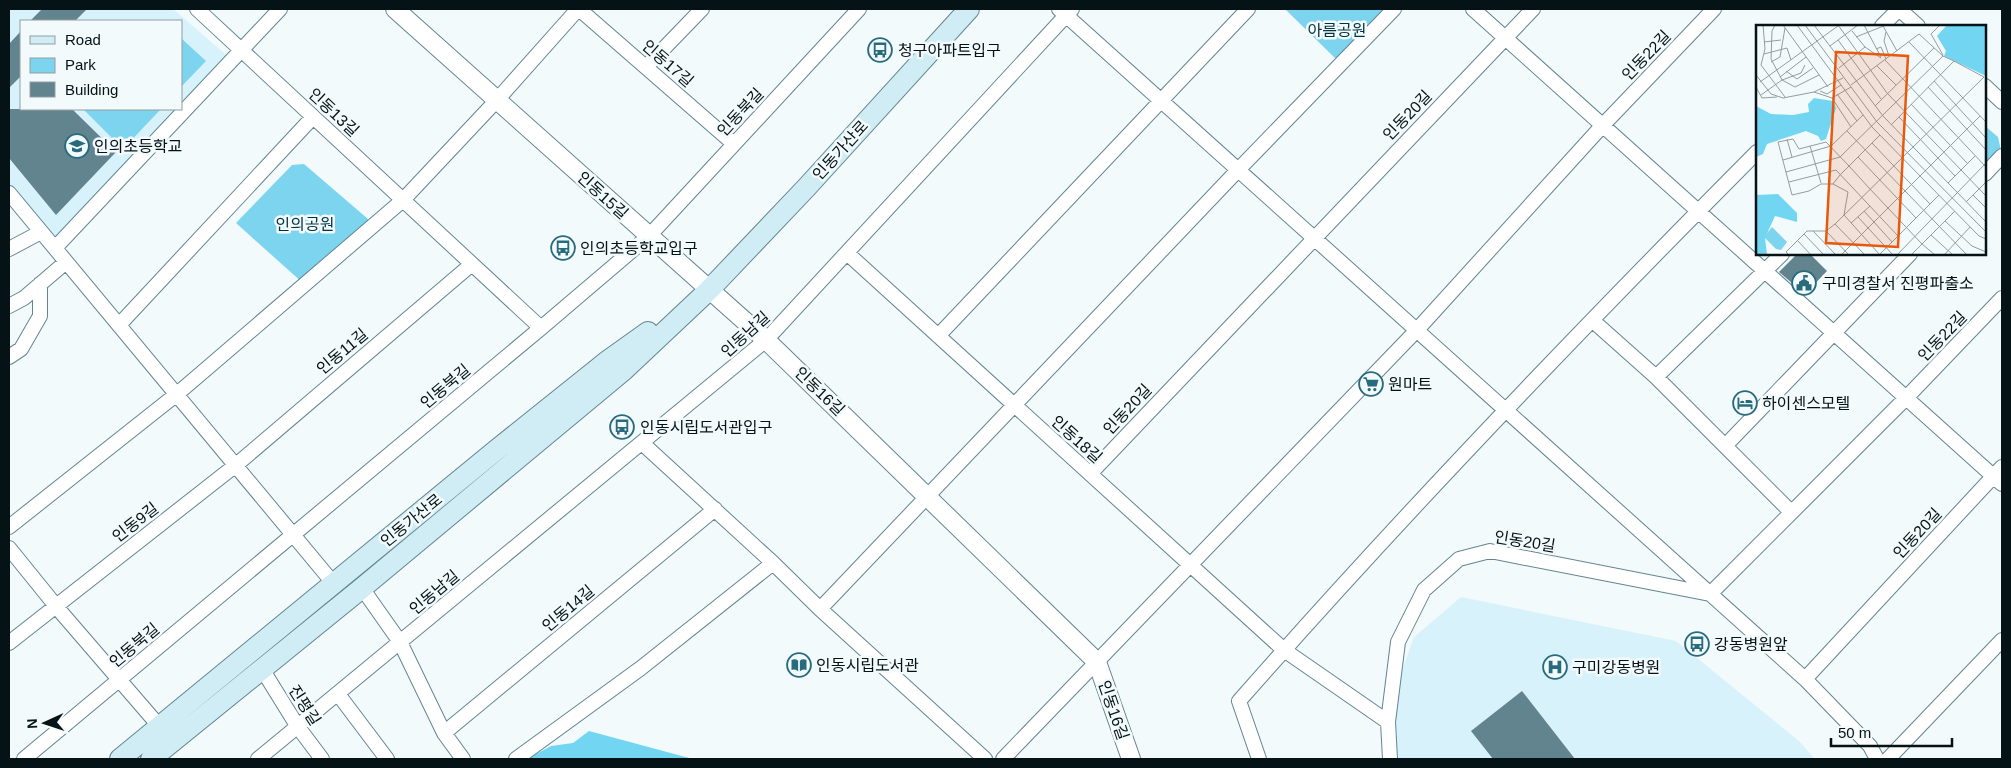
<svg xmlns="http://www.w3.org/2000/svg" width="2011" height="768" font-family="Helvetica,'Noto Sans KR',sans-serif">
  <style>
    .built { fill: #d7f2fb; fill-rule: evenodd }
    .green { fill: #7cd4ee }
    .forest { fill: #72d6f3 }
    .building { fill: #62848f }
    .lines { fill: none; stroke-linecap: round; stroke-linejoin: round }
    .minor-casing { stroke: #638590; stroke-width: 16 }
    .tertiary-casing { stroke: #638590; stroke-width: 20 }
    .secondary-casing { stroke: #638590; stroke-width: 22 }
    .minor { stroke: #fff; stroke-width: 14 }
    .tertiary { stroke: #fff; stroke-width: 18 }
    .secondary { stroke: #d0edf5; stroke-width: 20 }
    .labels { text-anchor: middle; stroke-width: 5; stroke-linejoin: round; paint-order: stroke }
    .park-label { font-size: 16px; fill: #02333f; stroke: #f2fafc }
    .poi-label { font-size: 16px; fill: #051216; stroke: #f2fafc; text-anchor: start }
    .street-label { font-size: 16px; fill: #051216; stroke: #f2fafc }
    .inset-road { fill: none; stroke: #939da0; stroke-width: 1 }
    .view { fill: #e8590c; fill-opacity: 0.15; stroke: #e8590c; stroke-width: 2.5 }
    .inset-edge { fill: none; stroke: #051216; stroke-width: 2.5 }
  </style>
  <rect width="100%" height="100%" fill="#f2fafc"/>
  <!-- built -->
  <path class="built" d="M9 9H173L231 59 54 240 9 184ZM21 21H181V109H21Z
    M1461 597 1676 641 1799 741 1815 759H1395L1394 693 1414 637Z"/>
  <!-- green -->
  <path class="green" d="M1285 9H1391L1337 60Z
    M181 38 206 61 181 87Z
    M83 109H161L123 149Z
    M1985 126 1998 137 2001 151 1985 167Z
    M304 164 368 219 374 227 304 284 236 223 292 165Z"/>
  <!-- forest -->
  <path class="forest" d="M589 731 693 759H527L551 746 573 743Z"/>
  <!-- building -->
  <path class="building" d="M42 9H87L75 21H30Z
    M21 31V76L9 88V44Z
    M9 109H72L116 152 56 215 9 158Z
    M1797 254H1810L1827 271 1805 294 1779 272Z
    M1522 691 1575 759H1493L1471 731Z"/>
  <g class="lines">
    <!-- minor casing -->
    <g class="minor-casing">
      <path id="minor" d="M197 9 541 328
        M579 9 734 144
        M1059 9 1805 679 1870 746 1877 759
        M1473 9 2002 484
        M1899 9 1918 26
        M1882 26 1899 9
        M646 67 702 9
        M1985 86 2002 102
        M1985 174 2002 156
        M9 193 334 584
        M55 248 280 9
        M9 249 41 232
        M847 253 1284 650 1388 722 1390 759
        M9 306 24 298 66 262
        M1592 320 1656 377 1791 512
        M119 325 313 117
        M938 336 1248 9
        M9 357 21 349 40 316V284
        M1656 377 1782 254
        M642 443 773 563 820 609 985 759
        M1725 446 1910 254
        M1090 474 1533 9
        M9 527 177 394 403 200 497 100 578 9
        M9 548 60 611 160 727
        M362 588 400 642 444 733 463 759
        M820 609 1238 170 1394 9
        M9 643 236 465 472 264
        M262 669 298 727 322 759
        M1805 679 2002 467
        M338 694 387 759
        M1388 722 1398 642 1424 590 1459 559 1490 551 1710 594 1906 398 2002 298
        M444 733 715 509
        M24 759 541 328 649 236 859 9
        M258 759 766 340 1072 9
        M516 759 641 668 773 563
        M1003 759 1416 331 1603 125 1714 9
        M1259 759 1239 701C1405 512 1580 330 1757 152
        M1888 759 2002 640"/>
    </g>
    <!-- tertiary casing -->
    <g class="tertiary-casing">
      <path id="tertiary" d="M395 9 766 340 1097 662 1131 759"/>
    </g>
    <!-- secondary casing -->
    <g class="secondary-casing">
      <path id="secondary" d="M120 759 495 451 606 362 648 332
        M151 759 362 588 624 370 709 290 806 188 969 9"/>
    </g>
    <!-- minor -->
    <use href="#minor" class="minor"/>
    <!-- tertiary -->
    <use href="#tertiary" class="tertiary"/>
    <!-- secondary -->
    <use href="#secondary" class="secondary"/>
  </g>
  <!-- icons -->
  <defs>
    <g id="bus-ring" transform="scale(1.25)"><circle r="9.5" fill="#f2fafc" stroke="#286b7d" stroke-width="1.5"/><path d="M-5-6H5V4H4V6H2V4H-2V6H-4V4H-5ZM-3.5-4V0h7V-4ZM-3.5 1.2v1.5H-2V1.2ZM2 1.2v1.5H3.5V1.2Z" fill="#286b7d"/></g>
    <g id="school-ring" transform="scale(1.25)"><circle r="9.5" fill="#f2fafc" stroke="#286b7d" stroke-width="1.5"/><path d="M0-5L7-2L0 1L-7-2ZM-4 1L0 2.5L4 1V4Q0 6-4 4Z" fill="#286b7d"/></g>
    <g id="civic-ring" transform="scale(1.25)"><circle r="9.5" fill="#f2fafc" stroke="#286b7d" stroke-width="1.5"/><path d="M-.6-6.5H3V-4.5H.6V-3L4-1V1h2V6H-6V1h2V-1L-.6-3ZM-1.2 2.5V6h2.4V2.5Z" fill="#286b7d"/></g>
    <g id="supermarket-ring" transform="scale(1.25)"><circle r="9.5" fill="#f2fafc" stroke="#286b7d" stroke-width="1.5"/><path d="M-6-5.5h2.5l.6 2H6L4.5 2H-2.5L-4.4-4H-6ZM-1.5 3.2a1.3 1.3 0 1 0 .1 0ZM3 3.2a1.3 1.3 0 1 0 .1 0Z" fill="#286b7d"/></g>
    <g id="hotel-ring" transform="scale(1.25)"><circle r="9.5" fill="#f2fafc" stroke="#286b7d" stroke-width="1.5"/><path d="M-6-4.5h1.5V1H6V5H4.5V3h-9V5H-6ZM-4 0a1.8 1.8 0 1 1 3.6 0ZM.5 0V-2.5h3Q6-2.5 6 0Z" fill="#286b7d"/></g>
    <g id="library-ring" transform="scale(1.25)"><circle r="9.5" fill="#f2fafc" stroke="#286b7d" stroke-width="1.5"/><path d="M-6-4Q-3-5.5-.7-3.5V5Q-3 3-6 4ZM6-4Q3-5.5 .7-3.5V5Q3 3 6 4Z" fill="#286b7d"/></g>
    <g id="hospital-ring" transform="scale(1.25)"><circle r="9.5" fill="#f2fafc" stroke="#286b7d" stroke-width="1.5"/><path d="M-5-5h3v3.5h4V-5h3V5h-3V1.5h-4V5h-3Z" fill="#286b7d"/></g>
  </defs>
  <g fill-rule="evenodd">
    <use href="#bus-ring" x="880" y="50"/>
    <use href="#school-ring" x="77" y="146"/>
    <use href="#bus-ring" x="563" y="248"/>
    <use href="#civic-ring" x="1804" y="283"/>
    <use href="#supermarket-ring" x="1371" y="384"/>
    <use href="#hotel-ring" x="1745" y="403"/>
    <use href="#bus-ring" x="622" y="427"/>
    <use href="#bus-ring" x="1697" y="644"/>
    <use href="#library-ring" x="799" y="665"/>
    <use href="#hospital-ring" x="1555" y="667"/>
  </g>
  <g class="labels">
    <!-- park labels -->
    <g class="park-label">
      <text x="1337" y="36">아름공원</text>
      <text x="305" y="230">인의공원</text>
    </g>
    <!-- poi labels -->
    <g class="poi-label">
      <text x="898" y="56">청구아파트입구</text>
      <text x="94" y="152">인의초등학교</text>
      <text x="580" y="254">인의초등학교입구</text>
      <text x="1822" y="289">구미경찰서 진평파출소</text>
      <text x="1388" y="390">원마트</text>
      <text x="1762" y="409">하이센스모텔</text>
      <text x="640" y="433">인동시립도서관입구</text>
      <text x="1714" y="650">강동병원앞</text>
      <text x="816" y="671">인동시립도서관</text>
      <text x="1572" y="673">구미강동병원</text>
    </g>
    <!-- street labels -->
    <g class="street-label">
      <text transform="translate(1646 55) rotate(-46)" y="6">인동22길</text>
      <text transform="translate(668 63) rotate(41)" y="6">인동17길</text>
      <text transform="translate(334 112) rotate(43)" y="6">인동13길</text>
      <text transform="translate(740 112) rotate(-47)" y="6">인동북길</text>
      <text transform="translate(1407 115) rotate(-46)" y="6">인동20길</text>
      <text transform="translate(840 150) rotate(-48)" y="6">인동가산로</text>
      <text transform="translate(603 195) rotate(42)" y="6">인동15길</text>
      <text transform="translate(745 334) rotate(-42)" y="6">인동남길</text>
      <text transform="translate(1942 336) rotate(-46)" y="6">인동22길</text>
      <text transform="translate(342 351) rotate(-40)" y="6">인동11길</text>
      <text transform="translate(445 386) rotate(-40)" y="6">인동북길</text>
      <text transform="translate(820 391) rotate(44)" y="6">인동16길</text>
      <text transform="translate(1127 409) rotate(-47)" y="6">인동20길</text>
      <text transform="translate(1077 439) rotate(42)" y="6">인동18길</text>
      <text transform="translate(411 520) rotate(-39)" y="6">인동가산로</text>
      <text transform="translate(135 522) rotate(-38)" y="6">인동9길</text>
      <text transform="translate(1917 533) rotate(-47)" y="6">인동20길</text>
      <text transform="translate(1525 541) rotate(9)" y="6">인동20길</text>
      <text transform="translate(434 592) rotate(-40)" y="6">인동남길</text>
      <text transform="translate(568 608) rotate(-40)" y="6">인동14길</text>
      <text transform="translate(134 645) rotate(-40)" y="6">인동북길</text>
      <text transform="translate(305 705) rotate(57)" y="6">진평길</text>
      <text transform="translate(1114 710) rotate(71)" y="6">인동16길</text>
    </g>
  </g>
  <!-- overview -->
  <g transform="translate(1756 25)">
    <rect width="230" height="230" fill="#f2fafc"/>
    <path d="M16 202 31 217 25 225 20 224 8 212Z" fill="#7cd4ee"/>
    <path d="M191 0H230V51L188 31 190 26 181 11ZM58 73 77 76 80 83 70 114 65 116 62 111 50 106 11 119 7 129 0 132V81L15 89 37 90 53 87 52 79ZM22 169 41 188V197L19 191 9 213 11 230H0V170Z" fill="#72d6f3"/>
    <path class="inset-road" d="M7 0 9 24 5 40 29 72M19 0 16 6 15 34 26 55 39 62 63 50M27 0 72 62M41 0 116 102 223 211 230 214M49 0 121 97 230 207M58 0 127 91 230 197M82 0 131 68 230 171M108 0 125 32M184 0 175 9 187 30M127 1 141 26M96 6 109 22M130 7 128 16 133 31M100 12 130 0M82 15 125 74M8 17 25 15M153 17 230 97M74 21 102 0M120 24 125 22 130 34M8 29 31 23 35 35M129 35 230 142M15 37 24 32 29 3M121 41 140 60M83 43 109 22 125 33M30 46 41 54 57 43M0 50 15 69 27 73 58 67 87 53M24 52 50 32M178 56 230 113M4 57 82 1M95 60 163 9 187 31 198 36M0 62 6 73 21 72M172 62 230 125M64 66 71 69 85 60M58 67 76 73 95 62M81 69 101 96M5 70 26 55 45 48 49 40M76 73 95 102M155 79 212 139M119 81 178 23M143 92 199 151M91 106 211 230M124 110 84 150 77 159H65L53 166 36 170 22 117 37 114 43 124 70 117 93 141 114 164 166 219 179 230M31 114 36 132M116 118 174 179M54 121 65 158M102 132 160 193M27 135 75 121 107 90M30 147 84 132 187 31M33 157 80 145 142 211M192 158 219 131M77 159 92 167 88 190 124 230M217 170 230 183M210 177 230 157M108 186 136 217M102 192 137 230M189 196 216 221 230 227M95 198 114 181M79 199 109 230M57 206 80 230M70 206 93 230M48 209 68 230M175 210 197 230M41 215 55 230M124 229 183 170M33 230 30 227 51 206H70L79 199 228 52 198 36 135 100M85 230 224 91M141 230 230 138M155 230 199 186M188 230 214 202"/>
    <path class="view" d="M80 27 152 31 142 222 70 218Z"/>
    <rect width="230" height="230" class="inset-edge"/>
  </g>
  <!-- border -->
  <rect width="2011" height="768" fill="none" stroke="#051216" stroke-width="20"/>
  <!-- legend -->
  <rect x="20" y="20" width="162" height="90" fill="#f2fafc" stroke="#939da0"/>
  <rect x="30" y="36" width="25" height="8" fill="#d0edf5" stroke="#939da0"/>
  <text x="65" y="45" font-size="15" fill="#051216">Road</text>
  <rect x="30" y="58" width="25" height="15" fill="#7cd4ee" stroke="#939da0"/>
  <text x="65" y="70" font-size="15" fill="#051216">Park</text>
  <rect x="30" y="82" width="25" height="15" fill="#62848f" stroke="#939da0"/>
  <text x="65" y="95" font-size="15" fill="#051216">Building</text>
  <!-- north arrow -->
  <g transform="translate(45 723) rotate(267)" stroke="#f2fafc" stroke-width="4" paint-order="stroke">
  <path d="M0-4L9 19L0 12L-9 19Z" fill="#051216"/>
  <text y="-8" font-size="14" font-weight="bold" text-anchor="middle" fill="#051216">N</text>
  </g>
  <!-- scale -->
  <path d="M1831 738v8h121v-8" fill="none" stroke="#051216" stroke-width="2.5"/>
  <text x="1838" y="738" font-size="15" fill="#051216" stroke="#f2fafc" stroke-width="4" paint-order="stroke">50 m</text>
</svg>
